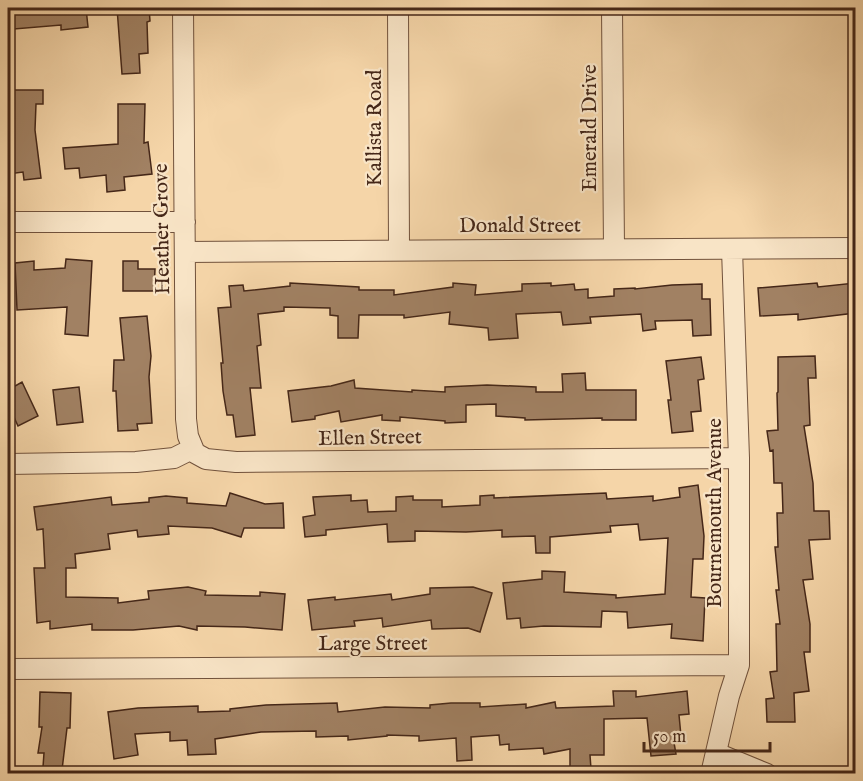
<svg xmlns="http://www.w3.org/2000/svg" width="863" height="781" font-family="'IM FELL English',serif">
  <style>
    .building { fill: #a18163; stroke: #452718; stroke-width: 1.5 }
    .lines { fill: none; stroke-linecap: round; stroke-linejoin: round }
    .minor-casing { stroke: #71523c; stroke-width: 22 }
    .minor { stroke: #f8e4c6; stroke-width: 20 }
    .labels { text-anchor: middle; stroke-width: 4.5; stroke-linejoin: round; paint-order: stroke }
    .street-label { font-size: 21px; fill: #452718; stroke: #f8e4c6 }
  </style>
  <rect width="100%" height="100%" fill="#f5d5a8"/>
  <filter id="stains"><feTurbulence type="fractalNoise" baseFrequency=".00333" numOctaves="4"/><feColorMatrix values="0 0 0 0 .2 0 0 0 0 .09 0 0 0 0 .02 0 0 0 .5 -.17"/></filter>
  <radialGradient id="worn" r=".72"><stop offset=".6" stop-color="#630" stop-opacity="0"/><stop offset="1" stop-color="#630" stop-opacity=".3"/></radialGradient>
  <!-- building -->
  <path class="building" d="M12 8H86L88 27 61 30V25L14 29Z
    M117 8H149L150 21 147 22 148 53 139 54 140 73 122 74Z
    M8 90H43V104H36L35 130 41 178 24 180 23 172 8 174Z
    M118 104H145L144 143 148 142 152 174 124 177 125 190 107 192 106 175 80 178 79 168 65 169 63 148 118 144Z
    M66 259 92 261 88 336 65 334 67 307 17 310 15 263 34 261V270L65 268Z
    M123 261H138V269H155L154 291H123Z
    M290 283 359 287V290H394V295L453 287V283L476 285 475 295 522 291V284L551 283V286L574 284 575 290 588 289V298L614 296V289L635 288V289L672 285 702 284V299H710L711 335 693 336 692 320 655 321 656 329 643 331 641 314 590 317 591 323 563 325 561 312 516 314 518 338 489 340 488 328 449 324 450 312 404 318V315H359L358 338H338V316L330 315V308L284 307V311L258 314 261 345 257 346 261 388H250L255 435 236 437 233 415H227L223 391 221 363H223L218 308 231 307 229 286 243 285 244 291 290 286Z
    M817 283 818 287 855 283V313L798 320V314L760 316 758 288Z
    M147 316 151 356 149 377 152 423 137 424 138 430 118 431 116 391H113L114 360H124L120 318Z
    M815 356 816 378H808L810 425 804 426 813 483 814 511H829L830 539 809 540 813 579 803 580 810 624V652H804L809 691 794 693 795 722H767L766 699 774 698 770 672 777 671 776 624H780L776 590H779L775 547H778L777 513H783L782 483H774L773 450 770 451 767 431 778 430 777 393 778 392V357Z
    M701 357 704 379 698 380 701 411 691 412 693 431 672 433 668 400H671L666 361Z
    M585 373 586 390H636V420H602V418L525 420V418L496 416V404L466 405V422L445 423V421L400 417V421L382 420V415L341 422 339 411 315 416V419L292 422 288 391 331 386 354 380 355 388 412 392V390L445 392V387L487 385 536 387V392H563L562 374Z
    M22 382 38 416 18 426 8 404V390Z
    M79 387 83 422 57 425 53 390Z
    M698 485 704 536 703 559H693L691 597 705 598 703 641 671 638 672 624 628 628 627 612 602 611 601 627 544 626 521 628 520 618 507 619 503 583 542 579V571L565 572 564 592 616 595V598L665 594 668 538 640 540 638 524 610 526 611 532 550 537V553H536L535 536 502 537V530L466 532 415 531V541L388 542 387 524 326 530V535L305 537 303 517 315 515 313 497 351 495V501L367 500 368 512 396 511V497L413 496V500H442V507L480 505V496L494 495V498L606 493 607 499 653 496V501L680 497 679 488Z
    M230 493 265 504 283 503 284 528H244L241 537 212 528 168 526 169 534 138 537 137 530 108 534 110 549 75 554 76 568H66V597L118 598V603L149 599 148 591 188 587 206 591 205 595 260 596V592L285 594 282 630 245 627 197 626V630L179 626 133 630H92V624L50 629V621L37 623 34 568H45L43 529 37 530 34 507 111 497 112 505 149 502V498L166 496 187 498V503L226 506Z
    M473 587 492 593 480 632 468 628 432 629 431 620 383 627 382 618 354 621 355 626 312 630 308 600 335 597V600L391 594 392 600 430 594V588Z
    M613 691H636V697L687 691 689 714 679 715 681 736 673 737 676 754 651 756 647 718 604 719V755H590L591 769H570V749L544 754 543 748 509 750V744L500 745 499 735 471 737 472 760 457 761 456 738 419 741V736L387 735V736L348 740V736L316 737V731L261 732 215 739 216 754 188 755 187 740 170 741V732L135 734 138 755 114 759 108 712 138 708 198 706V712L230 711V709L266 705 337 703 338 712 385 707 430 708V705L451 703H480V707L526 704V708L555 702 556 708 614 706Z
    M40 692 71 693 70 728H67L62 770 43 767 44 753H38L42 727H39Z"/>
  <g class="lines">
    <!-- minor casing -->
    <g class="minor-casing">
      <path id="minor" d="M183 8 186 419 188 436 195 453 206 459 236 462 739 458
        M398 8 399 249
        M612 8 614 249
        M8 222H185
        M185 252 856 248
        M8 464 136 462 174 458 192 449
        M8 669 739 665
        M716 753 767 774
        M711 774 729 696 739 665V458L732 249"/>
    </g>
    <!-- minor -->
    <use href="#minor" class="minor"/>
  </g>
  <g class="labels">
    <!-- street labels -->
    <g class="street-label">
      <text transform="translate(374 128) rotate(-90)" y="7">Kallista Road</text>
      <text transform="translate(589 128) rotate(-90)" y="7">Emerald Drive</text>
      <text x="520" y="232">Donald Street</text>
      <text transform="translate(161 229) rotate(-91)" y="7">Heather Grove</text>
      <text transform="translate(370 437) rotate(-1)" y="7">Ellen Street</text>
      <text transform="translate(714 513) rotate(-90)" y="7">Bournemouth Avenue</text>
      <text x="373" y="650">Large Street</text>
    </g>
  </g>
  <!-- margin -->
  <rect width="863" height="781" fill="none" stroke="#f5d5a8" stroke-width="30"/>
  <rect x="9" y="9" width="845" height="763" fill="none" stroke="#452718" stroke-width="3"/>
  <rect x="15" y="15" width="833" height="751" fill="none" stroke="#452718" stroke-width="1.5"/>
  <!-- scale -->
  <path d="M644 742v9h126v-9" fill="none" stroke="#452718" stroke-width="3"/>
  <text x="653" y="742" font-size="18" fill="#452718" stroke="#f8e4c6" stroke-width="4.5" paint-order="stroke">50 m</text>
  <rect width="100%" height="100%" filter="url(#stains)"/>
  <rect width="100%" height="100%" fill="url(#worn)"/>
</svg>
